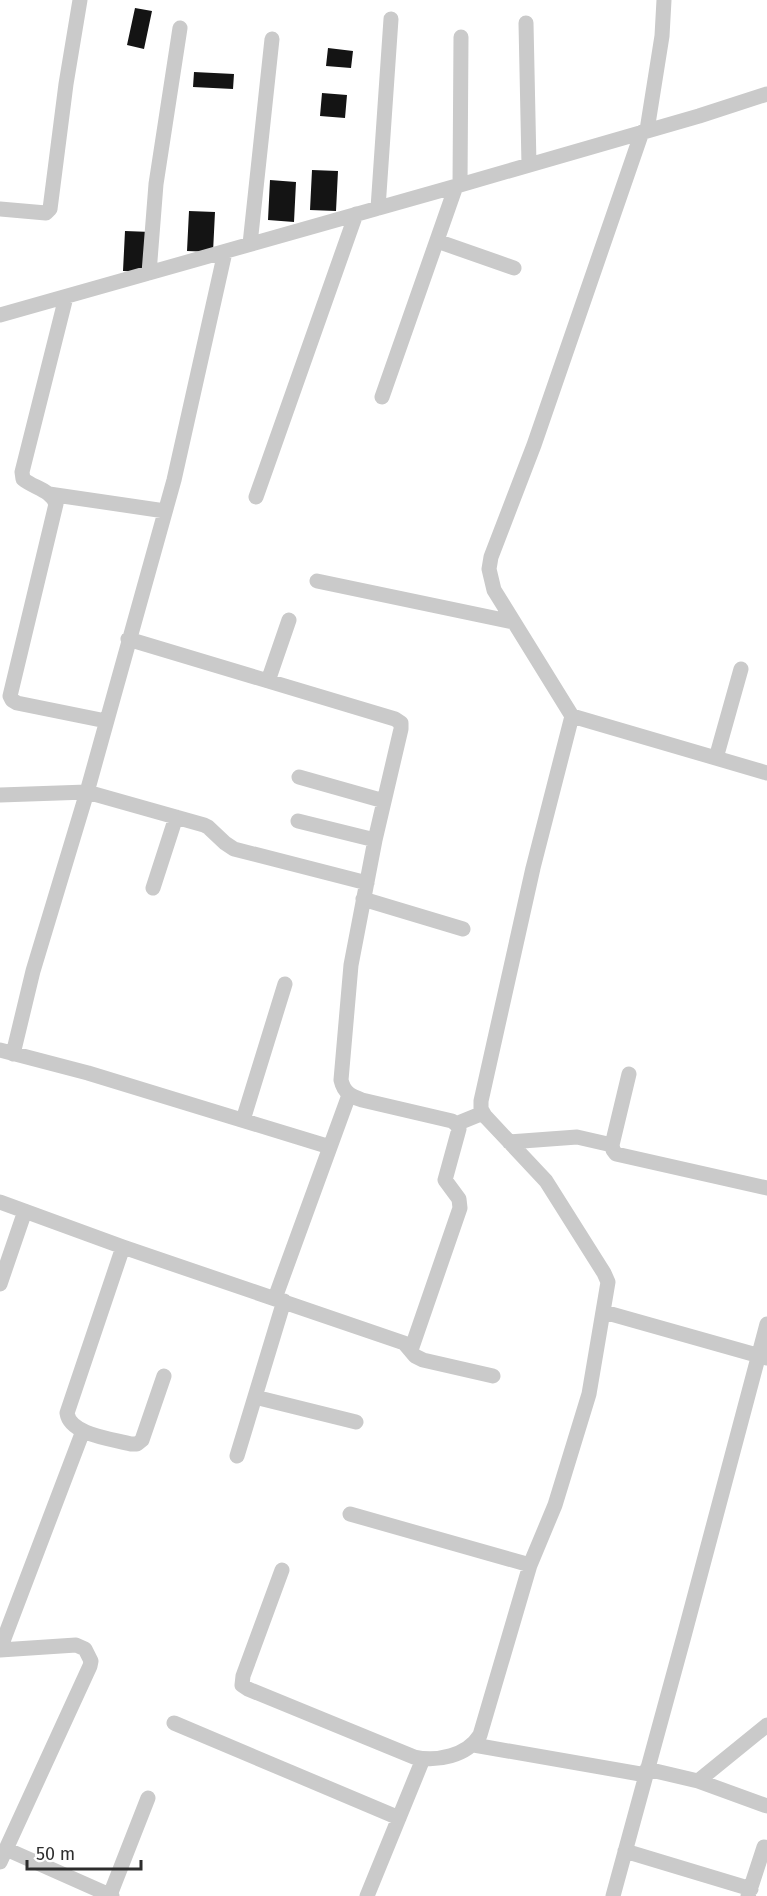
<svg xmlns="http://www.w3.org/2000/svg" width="767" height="1896" font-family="'Fira Sans',sans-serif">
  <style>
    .building { fill: #141414 }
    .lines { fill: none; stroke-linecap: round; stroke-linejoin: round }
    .minor { stroke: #cacaca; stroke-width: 15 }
  </style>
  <rect width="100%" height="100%" fill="#fff"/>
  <!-- building -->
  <path class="building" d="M135 8 152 11 144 49 127 45Z
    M328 48 353 51 351 68 326 66Z
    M194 72 234 74 233 89 193 87Z
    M322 93 347 95 345 118 320 116Z
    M312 170 338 171 336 211 310 210Z
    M270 180 296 182 294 222 268 220Z
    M189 211 215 212 213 252 187 251Z
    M125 231 151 232 149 272 123 271Z"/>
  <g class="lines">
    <!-- minor -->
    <path class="minor" d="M526 23 529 165
      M647 130 662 36 664 0
      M460 185 461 37
      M378 208 391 19
      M0 209 46 213 50 209 66 84 80 0
      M437 241 514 268
      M250 244 272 39
      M149 273 156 184 180 28
      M66 297 22 472 23 479C34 488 51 490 56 504L10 696 12 700 17 703 106 721
      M0 315 460 185 699 116 767 94
      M382 397 456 186
      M49 494 165 511
      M256 497 356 214
      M317 581 513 622
      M128 639 395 719 401 723V729L375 840 351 965 341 1080C344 1093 351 1096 362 1100L452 1121 456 1124 459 1129 445 1180 459 1199 460 1208 411 1350
      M268 681 289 620
      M572 716 767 773
      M716 758 741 669
      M299 777 384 801
      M0 795 87 792 204 825 208 827 225 843 234 849 367 883
      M298 821 375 840
      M153 888 176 817
      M363 899 463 929
      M0 1050 88 1073 330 1147
      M13 1054 33 971 87 792 174 480 225 252
      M629 1074 612 1145 613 1150 616 1154 767 1188
      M243 1120 285 984
      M456 1124 483 1113
      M509 1142 577 1137 612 1145
      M0 1202 123 1247 404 1343 415 1356 423 1360 493 1376
      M123 1247 67 1413C70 1435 113 1439 131 1444H137L142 1440 164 1376
      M0 1284 25 1211
      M275 1298 349 1095
      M604 1312 767 1358
      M255 1397 356 1422
      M237 1456 284 1301
      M350 1514 530 1565
      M282 1570 243 1676 242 1685 248 1689 414 1757C437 1762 467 1756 480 1735L530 1565 555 1505 589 1394 608 1282 604 1273 546 1181 485 1116 481 1109V1101L533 868 572 716 494 590 489 569 491 557 534 445 642 132
      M0 1649 83 1431
      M0 1650 76 1645 85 1649 91 1661 90 1666 0 1862
      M174 1723 399 1818
      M474 1745 646 1775
      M647 1769 698 1781 767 1806
      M698 1781 767 1725
      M6 1849 112 1896
      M625 1851 751 1889
      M110 1895 148 1798
      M367 1896 423 1759
      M613 1896 684 1636 767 1324
      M748 1896 764 1847"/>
  </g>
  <!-- scale -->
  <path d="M27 1860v9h114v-9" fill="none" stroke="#2d2d2d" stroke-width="3"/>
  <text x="36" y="1860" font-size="18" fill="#2d2d2d" stroke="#ffffff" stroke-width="4.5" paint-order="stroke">50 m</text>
</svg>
